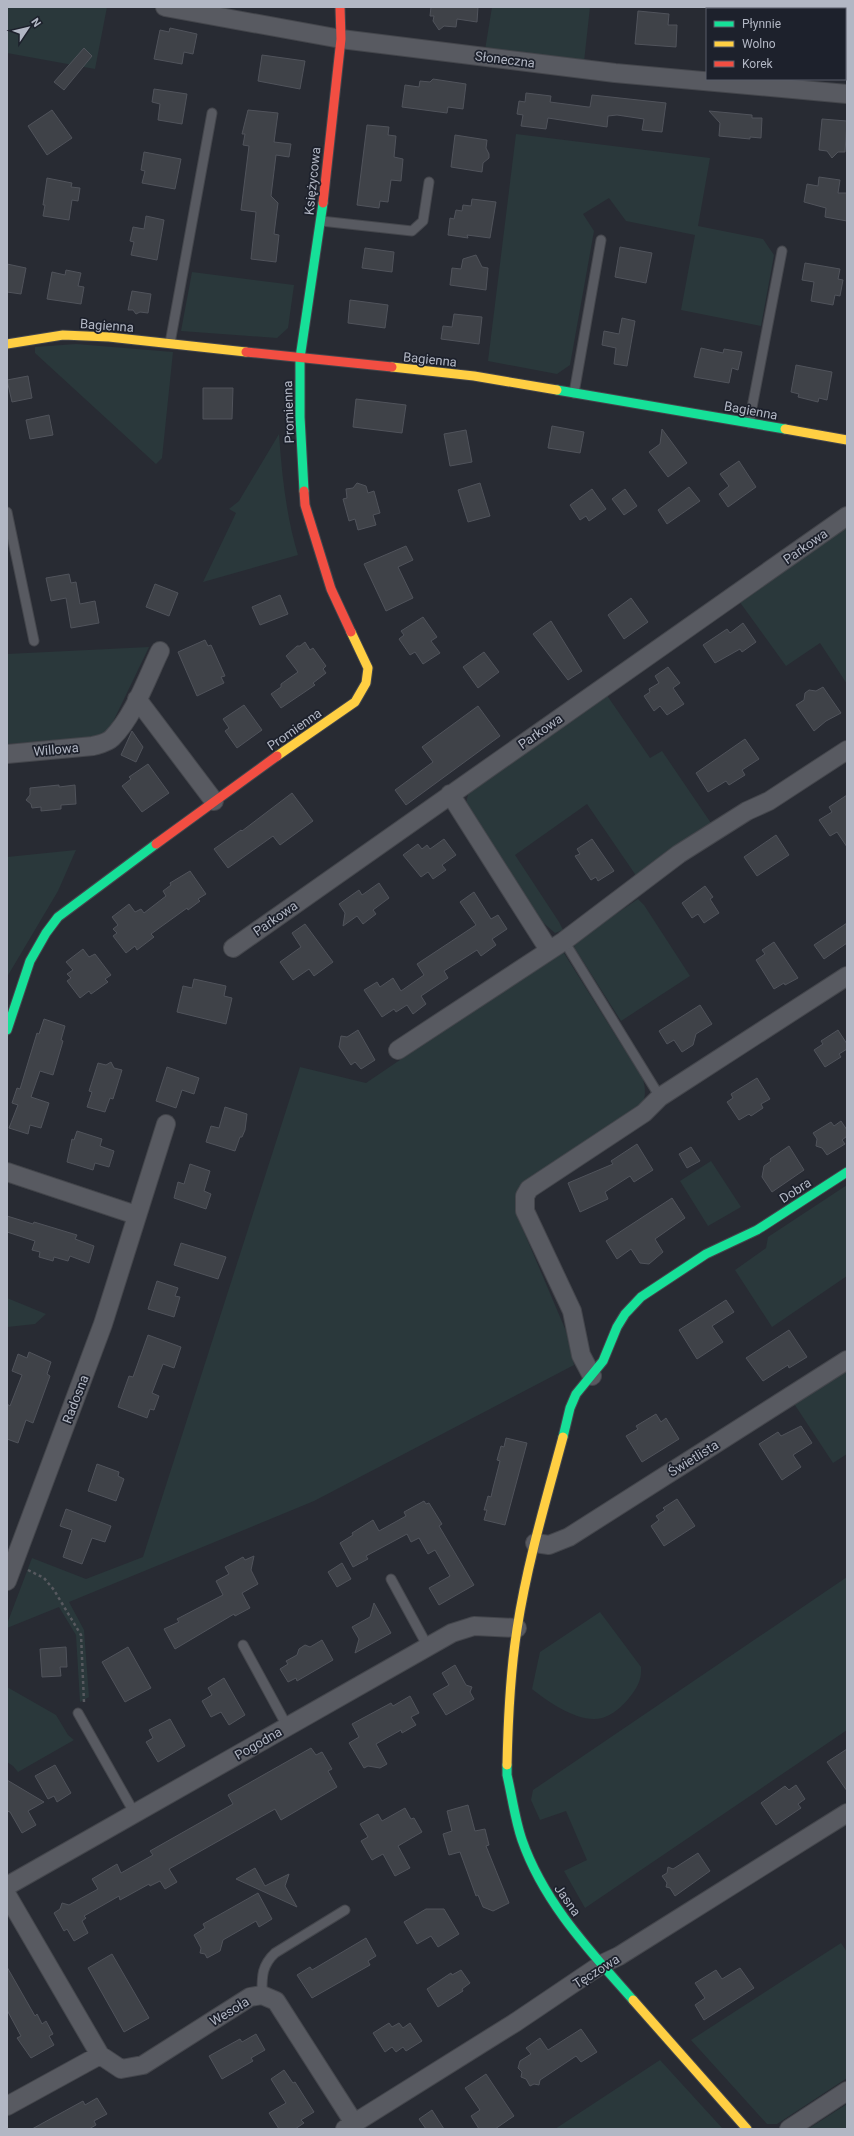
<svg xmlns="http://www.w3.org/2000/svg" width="854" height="2136" font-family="Roboto,sans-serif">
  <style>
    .green { fill: #2a383b }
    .building { fill: #3f4248; stroke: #50535b }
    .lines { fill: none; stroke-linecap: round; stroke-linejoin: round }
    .lane-casing { stroke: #44464c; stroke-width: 11 }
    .street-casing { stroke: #44464c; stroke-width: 20 }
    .fast-casing { stroke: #44464c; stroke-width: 11 }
    .slow-casing { stroke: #44464c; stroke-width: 11 }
    .jam-casing { stroke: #44464c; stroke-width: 11 }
    .path { stroke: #57595f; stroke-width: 2.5; stroke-dasharray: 3 3; stroke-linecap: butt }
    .lane { stroke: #585a61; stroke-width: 9 }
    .street { stroke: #585a61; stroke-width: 18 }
    .fast { stroke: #16e098; stroke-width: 9 }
    .slow { stroke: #ffcf43; stroke-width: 9 }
    .jam { stroke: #f24e42; stroke-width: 9 }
    .labels { text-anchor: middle; stroke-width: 3.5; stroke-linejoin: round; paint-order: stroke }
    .street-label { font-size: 13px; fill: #b2b7c4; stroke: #1d212c }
  </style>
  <rect width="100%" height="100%" fill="#282b33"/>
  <!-- green -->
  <path class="green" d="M7 7H107L95 69 7 53Z
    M492 7H590L584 62 485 50Z
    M516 134 710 158 698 226 763 239 774 255 761 326 681 310 695 235 626 221 609 198 583 214 594 231 570 365 557 374 488 361Z
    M192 272 294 285 288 328 277 338 181 331Z
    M76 344 173 352 162 458 156 464 35 353V347Z
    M279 434C282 476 286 515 298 555L203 582 236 513 229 509 239 501Z
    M847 526V684L820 643 786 666 739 601Z
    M149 647 109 730 101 736 7 744V654Z
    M606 694 650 758 662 751 713 826 637 877 587 804 515 855 559 922 563 930 555 933 539 919 466 803 470 787Z
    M76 850 58 891 7 977V857Z
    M638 899 644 905 690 976 621 1021 574 947 576 941Z
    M562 950 643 1079C646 1091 646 1098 640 1110L524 1183 518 1218 566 1331 574 1365 314 1501 69 1602 84 1630 89 1697 80 1702 76 1635 59 1607 7 1628V1624L32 1558 86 1579 143 1557 300 1067 366 1083Z
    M711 1161 741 1207 708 1226 680 1181Z
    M847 1185V1276L772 1327 735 1270 766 1248 768 1237Z
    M7 1298 46 1314 35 1324 7 1327Z
    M847 1368V1454L833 1463 793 1402Z
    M847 1577V1730L585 1908 564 1871 587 1860 566 1811 540 1820 531 1800 533 1790Z
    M600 1612 641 1667C642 1680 637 1688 629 1698 624 1705 611 1716 602 1718 580 1724 548 1702 532 1689L540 1652Z
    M7 1687 56 1715 68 1735 74 1740 18 1772 13 1766 7 1762Z
    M841 1943 847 1952V2078L777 2124H767L691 2040Z
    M660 2060 723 2129H555Z
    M847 2104V2129H808Z"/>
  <!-- building -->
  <path class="building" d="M431 7H478L477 22 457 19 456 27 444 26 439 30 433 21 434 16H430Z
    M638 11 669 14 668 25H677L676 47 635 44Z
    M170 28 197 34 193 54 184 52 182 64 154 59 160 30 169 32Z
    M84 48 92 56 64 90 54 82Z
    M262 55 305 61 300 89 258 81Z
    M433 79 466 84 463 109 448 107 447 113 402 107 405 85 419 87 420 81 430 82Z
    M154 89 187 94 182 124 158 120 160 104 152 102Z
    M526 93 551 96 550 102 588 107H590L592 95 666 103 662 132 642 130 644 119 617 115 608 116 607 127 548 118 546 129 521 126 523 115 517 114 519 101 525 102Z
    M52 110 72 138 47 155 28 126Z
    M248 110 278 113 274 142 291 144 289 157 276 155 271 196 278 203 274 234 279 235 276 262 251 259 256 212 241 210 249 146 243 145 245 134H242Z
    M709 111 752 115V118H762L761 138 750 137V139L719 136 720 123Z
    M822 119 847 121 845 152H838L832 158 827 151 819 150Z
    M367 125 389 127 388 135 396 136 394 157 403 159 401 181 391 180 388 202 380 201 379 208 357 205Z
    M455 135 487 140 486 148 489 154V158L483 163 482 172 451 167Z
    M144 152 181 159 175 189 142 183 145 171 141 170Z
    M819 177 840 180 838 193H847V221L825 217 826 208 804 202 807 184 818 186Z
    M47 178 72 183 71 187 80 188 78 201 72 200 69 220 43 216 45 205H43Z
    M472 199 496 202 490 238 467 235 468 238 448 235 450 218 454 219 456 210 462 211 463 205 471 206Z
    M146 216 164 220 157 260 131 255 134 242 130 241 133 227 144 229Z
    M620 247 652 253 646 283 615 277Z
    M365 248 394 252 392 272 362 268Z
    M476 255 482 267 488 268 486 290 450 285 452 268 461 269 463 259Z
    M805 263 840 269 838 279 843 280 840 296 835 295 833 305 811 301 814 282 802 280Z
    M7 264 26 268 21 294 7 292Z
    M66 270 81 273 78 286 84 287 81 304 47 299 52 272 65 275Z
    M132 291 151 294 148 313 140 312 136 314 133 310H128Z
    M350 300 388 305 385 328 348 323Z
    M454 314 482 317 479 344 441 339 443 326 452 327Z
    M622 318 635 321 627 366 614 364 616 348 602 345 604 331 619 334Z
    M701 348 723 353 724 349 742 352 738 370 732 368 729 383 694 377Z
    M796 365 832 372 827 400 819 398 818 402 798 397 799 394 791 392Z
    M28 376 32 398 12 402 7 380Z
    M203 388H233L232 419H203Z
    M356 399 406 405 402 433 353 427Z
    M49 415 53 435 30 439 26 420Z
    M552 426 584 432 580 453 548 448Z
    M662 429 687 463 668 477 649 452 660 444Z
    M466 430 472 462 450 466 444 434Z
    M739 461 756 487 728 507 719 494 729 486 720 474Z
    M357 483 366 486 368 493 374 491 380 513 373 515 376 525 358 530 355 519 349 521 343 499 347 498 346 489 353 488Z
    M480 483 490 516 468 522 458 490Z
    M689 487 700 501 667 524 658 510Z
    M592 489 606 509 589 521 586 516 580 520 570 505Z
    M625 489 637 506 624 515 612 499Z
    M406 546 413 560 398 567 413 598 386 611 364 564Z
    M69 574 71 583 76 582 80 604 95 601 99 623 71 628 66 598 51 601 46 578Z
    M155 584 178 593 169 616 146 607Z
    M280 595 288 614 260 625 252 607Z
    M631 598 648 622 624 639 608 615Z
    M423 617 437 637 431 641 440 653 423 664 415 652 410 655 399 639 404 635 401 631Z
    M551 621 582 671 568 680 533 634Z
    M743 623 756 642 742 652 740 649 715 663 703 645 727 629 730 633Z
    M205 640 208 646 211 645 225 676 221 677 224 683 197 696 178 652Z
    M305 642 310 650 313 648 326 666 323 669 326 673 313 683 315 685 281 708 271 694 281 687V684L298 672 286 656 297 646H300Z
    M484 652 499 672 478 688 463 667Z
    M668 667 680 683 673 688 684 704 667 715 660 706 654 711 644 696 650 692 649 689 659 683 655 676Z
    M823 687 841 713 826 721 814 731 796 705 804 700 805 693 809 690 816 691Z
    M244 705 262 730 237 748 225 731 229 728 223 719Z
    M478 706 500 736 406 805 395 790 433 762 422 747Z
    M132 731 143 747 136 762 121 755Z
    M745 739 759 759 742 770 745 775 729 785 726 781 708 792 696 773Z
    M148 764 169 793 142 812 122 786 131 779 129 777Z
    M59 785V787L75 785 76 804 61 805V809L41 811V807L32 808 31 804 26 800 30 795V788Z
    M292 793 313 821 280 845 273 836 228 868 214 849 241 830 242 831Z
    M847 795V847L837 832 830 836 819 820 832 812 829 807Z
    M776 835 789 855 757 876 744 857Z
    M444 839 456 855 442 865 446 870 433 879 428 872 421 877 403 855 418 844 422 849 427 845 430 849Z
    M592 839 614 871 598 881 596 877 591 880 575 856 580 854 577 849Z
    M190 871 206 894 198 899 200 901 188 910 187 908 151 934 154 937 137 950 135 946 126 953 113 936 117 933 113 929 118 925 112 917 129 904 135 912 141 909 144 913 166 896 163 891 171 885 170 883Z
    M379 883 389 898 373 910 376 914 363 924 357 916 343 926 345 913 339 904 359 890 362 895Z
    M705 886 713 897 710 899 719 913 704 923 698 914 692 918 682 903Z
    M474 892 491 919 498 915 507 929 492 939 496 945 481 956 477 950 444 971 448 978 421 996 426 1004 413 1014 407 1005 396 1012 394 1009 382 1017 364 990 377 982 380 987 393 978 401 991 424 975 417 964 476 925 460 902Z
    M847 923V943L824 959 814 945Z
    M305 924 333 962 314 976 309 969 293 980 280 962 301 947 292 933Z
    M774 942 798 978 785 985 784 983 774 989 756 960 765 954 762 950Z
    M83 949 89 957 95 954 111 975 105 979 108 982 91 994 89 991 80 998 67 981 71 978 67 974 73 970 66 962Z
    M194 979 226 986 224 996 232 998 226 1024 177 1012 183 986 192 988Z
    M700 1005 712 1024 696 1034 693 1045 682 1052 674 1040 667 1044 659 1031Z
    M44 1019 65 1026 61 1040 63 1041 53 1075 40 1071 31 1097 49 1103 41 1128 30 1125 28 1134 9 1128 18 1105 12 1103 17 1088 20 1089 37 1033 39 1034Z
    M358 1030 375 1060 361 1069 355 1062 351 1065 339 1047 341 1036 347 1037Z
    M838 1030 847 1044V1049L839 1054 841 1057 825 1067 814 1050 823 1044 821 1041Z
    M111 1062 114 1068 122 1070 113 1099 110 1098 105 1112 87 1107 92 1092 89 1091 98 1063 106 1065Z
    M167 1067 199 1078 194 1094 182 1090 176 1108 156 1101Z
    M757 1078 770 1099 761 1104 763 1108 751 1116 749 1114 739 1120 727 1102 733 1098 731 1094Z
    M225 1107 247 1114 245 1130 242 1137H240L235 1151 206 1142 211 1126 219 1128Z
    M841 1121 847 1130V1136L842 1140 845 1144 827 1155 822 1148 816 1146 817 1139 813 1133 831 1122 834 1126Z
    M77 1131 102 1139 100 1146 114 1151 109 1167 95 1163 93 1170 67 1162 72 1139 74 1140Z
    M637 1144 653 1170 634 1182 630 1176 605 1192 608 1199 580 1212 568 1183 613 1164 611 1161Z
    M789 1146 804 1170 772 1192 762 1177 764 1166 771 1161 770 1159Z
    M691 1147 700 1161 687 1168 679 1154Z
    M190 1164 210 1171 204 1191 211 1194 206 1209 174 1198 178 1182 184 1184Z
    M672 1198 685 1218 655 1239 663 1252 649 1264 640 1263 631 1249 617 1259 606 1241Z
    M7 1216 33 1224 34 1222 77 1235 75 1239 94 1246 89 1263 70 1256 68 1261 54 1257 53 1261 39 1257 40 1252 32 1250 35 1241 7 1232Z
    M181 1243 226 1257 218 1279 174 1265Z
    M157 1281 178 1288 175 1296 180 1297 174 1317 148 1309Z
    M726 1300 734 1312 712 1326 723 1342 697 1359 679 1330Z
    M789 1330 807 1357 789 1368 788 1365 763 1381 746 1358Z
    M148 1335 181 1347 174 1368 163 1364 152 1393 159 1396 154 1410 150 1409 147 1418 118 1407 129 1376 133 1377Z
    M29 1352 51 1362 47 1374 50 1376 33 1423 26 1420 18 1443 7 1439V1404L10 1406 22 1375 12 1371 18 1354 27 1358Z
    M656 1414 661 1422 666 1418 679 1439 642 1462 626 1436 638 1429 636 1426Z
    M801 1426 812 1443 793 1455 801 1467 782 1480 759 1444 778 1432 781 1436Z
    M506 1438 527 1443 505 1525 484 1520 487 1510H484L488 1496 491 1497 493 1488 500 1461 497 1460 501 1446 504 1447Z
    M97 1464 119 1472 118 1476 124 1479 116 1501 88 1491Z
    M677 1499 695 1526 664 1546 651 1526 659 1520 656 1516 665 1510 663 1508Z
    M424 1501 426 1504 429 1503 442 1524 439 1526 474 1585 439 1605 429 1588 450 1576 435 1550 428 1554 419 1538 411 1542 407 1534 366 1556 368 1559 353 1567 340 1543 353 1535 352 1533 373 1520 379 1531 406 1516 404 1512Z
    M66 1509 111 1526 105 1542 92 1538 82 1564 63 1557 72 1530 60 1526Z
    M254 1556 251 1570 258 1584 242 1593 250 1608 235 1616 234 1614 175 1649 164 1629 179 1622 177 1619 223 1595 216 1581 229 1574 225 1567 243 1557 245 1560Z
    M342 1563 351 1579 337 1587 328 1572Z
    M374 1603 391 1633 355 1653 359 1639 352 1627 370 1617Z
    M322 1640 333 1660 297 1681 296 1678 288 1682 280 1669 288 1664 286 1661 297 1655 299 1649 305 1645 310 1647Z
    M66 1647 67 1667H60L61 1676 42 1677 40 1649Z
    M128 1647 151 1688 125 1702 102 1662Z
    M455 1665 466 1685 472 1687 470 1692 474 1699 446 1715 433 1694 449 1685 442 1673Z
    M224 1678 245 1715 229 1725 221 1712 211 1717 202 1701 212 1695 208 1688Z
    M410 1696 419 1713 411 1717 416 1725 402 1733 401 1730 376 1744 387 1764 380 1768 368 1766 364 1768 349 1743 359 1737 352 1724 391 1703 393 1706Z
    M170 1719 185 1746 158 1762 146 1742 153 1738 149 1730Z
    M311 1748 316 1755 322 1752 332 1769 328 1771 337 1787 281 1820 275 1809 169 1869 177 1882 165 1889 160 1881 150 1886 149 1884 120 1900 119 1896 84 1916 86 1918 82 1921 88 1933 74 1941 67 1929 64 1931 54 1913 60 1909 62 1903 69 1905 98 1889 92 1879 117 1864 121 1873 153 1855 150 1851 233 1804 228 1795Z
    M847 1749V1791L827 1762Z
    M55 1765 71 1793 57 1802 54 1796 48 1799 35 1776Z
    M7 1780 44 1802 28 1811 36 1825 22 1833 10 1812 7 1811Z
    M796 1785 805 1799 798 1804 801 1808 776 1825 761 1803 785 1786 789 1790Z
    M468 1805 475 1831 485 1829 489 1845 486 1846 509 1903 493 1911 483 1907 478 1895 476 1896 460 1852 449 1855 443 1834 452 1831 447 1811Z
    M405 1808 411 1819 414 1818 422 1832 398 1846 410 1868 395 1876 383 1854 372 1860 361 1841 368 1837 360 1824 378 1814 382 1821Z
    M698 1853 710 1871 675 1896 670 1888 666 1887 667 1883 662 1876 667 1873 668 1867 673 1869Z
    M255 1868 265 1886 289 1874 285 1886 297 1907 236 1879Z
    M258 1893 272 1919 259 1927 256 1921 223 1940 220 1951 207 1958 205 1954 200 1953 201 1948 194 1935 205 1928 203 1924Z
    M426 1909H444L459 1934 438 1947 431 1936 417 1944 404 1922Z
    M366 1938 376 1956 368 1961 370 1965 312 1998 297 1975 310 1967 312 1970Z
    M112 1954 149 2018 124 2032 88 1968Z
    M7 1967 35 2016 37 2014 42 2024 46 2021 53 2034 49 2036 54 2045 31 2058 17 2038 21 2036 7 2010Z
    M740 1968 754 1988 704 2020 695 2005 705 1998 695 1983 716 1970 722 1979Z
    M461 1970 470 1983 462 1989 463 1991 438 2007 427 1989 451 1973 452 1975Z
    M389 2023 392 2027 399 2023 403 2028 410 2023 422 2041 406 2051 403 2047 396 2052 392 2047 385 2052 373 2033Z
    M581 2029 597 2052 581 2062 576 2056 540 2080 539 2085 534 2084 530 2086 526 2079 521 2077 522 2072 518 2068 520 2061 531 2054 526 2048 540 2038 548 2050Z
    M256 2034 265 2050 251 2058 253 2061 222 2079 209 2056 240 2039 242 2042Z
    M284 2070 293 2083 295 2082 314 2112 301 2120 304 2123 295 2129H279L269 2113 286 2103 271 2079Z
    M486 2074 514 2116 495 2129H479L471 2116 480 2110 465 2088Z
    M97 2098 107 2114 94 2121 96 2125 89 2129H32L83 2101 85 2105Z
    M432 2110 444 2129H426L419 2119Z"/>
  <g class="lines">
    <!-- lane casing -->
    <g class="lane-casing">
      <path id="lane" d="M321 221 412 231 423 221 429 182
        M170 343 212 113
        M574 393 601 240
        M749 423 782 251
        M7 512 34 641
        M564 941 660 1097
        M391 1579 428 1647
        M243 1645 287 1726
        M78 1713 135 1814
        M262 1995C262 1978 261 1966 275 1953L345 1910"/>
    </g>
    <!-- street casing -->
    <g class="street-casing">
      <path id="street" d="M165 7 341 39 615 73 847 94
        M137 699 214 801
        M7 754 93 746C100 744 107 743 112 738 134 716 147 678 160 651
        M450 794 549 950
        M233 948 847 516
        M398 1050 564 941 679 854 747 811 769 801 847 750
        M7 1172 136 1215
        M592 1376 581 1355 572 1311 525 1211V1196L529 1189 644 1113 660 1097 847 976
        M535 1543 549 1545 569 1537 847 1360
        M7 1581 103 1324 166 1124
        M7 1886 452 1633 474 1626 517 1628
        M7 1895 100 2055
        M7 2106 100 2055 121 2069 143 2065 250 1997 262 1995 276 2001 354 2123
        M345 2129 516 2022 602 1964 619 1956 847 1813
        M789 2129 847 2091"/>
    </g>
    <!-- fast casing -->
    <g class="fast-casing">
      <path id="fast" d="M557 390 785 429
        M304 491 300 417V358L323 203
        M7 1030 30 961 46 933 58 917 156 844
        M563 1437 570 1408 576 1394 603 1361 617 1327 625 1314 641 1297 706 1254 757 1230 847 1172
        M507 1765V1775C512 1796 515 1820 522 1840 544 1903 590 1951 633 2000"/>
    </g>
    <!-- slow casing -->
    <g class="slow-casing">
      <path id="slow" d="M7 344 63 335 109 337 246 352
        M392 367 474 376 557 390
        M785 429 847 440
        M277 756 355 702 366 683 368 668 351 632
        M507 1765C508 1719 510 1674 517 1629 527 1564 546 1500 563 1437
        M633 2000 747 2129"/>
    </g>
    <!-- jam casing -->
    <g class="jam-casing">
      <path id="jam" d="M323 203 341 39 340 7
        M246 352 392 367
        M304 491 305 505 331 589 351 632
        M156 844 277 756"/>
    </g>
    <!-- path -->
    <path class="path" d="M28 1570 44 1578 54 1590 81 1635 84 1702"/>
    <!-- lane -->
    <use href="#lane" class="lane"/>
    <!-- street -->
    <use href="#street" class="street"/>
    <!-- fast -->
    <use href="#fast" class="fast"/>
    <!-- slow -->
    <use href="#slow" class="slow"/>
    <!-- jam -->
    <use href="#jam" class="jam"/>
  </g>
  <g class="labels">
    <!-- street labels -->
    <g class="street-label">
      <text transform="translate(505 59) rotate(7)" y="5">Słoneczna</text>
      <text transform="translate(312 181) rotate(-84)" y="5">Księżycowa</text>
      <text transform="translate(107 325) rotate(4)" y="5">Bagienna</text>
      <text transform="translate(430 359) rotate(6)" y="5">Bagienna</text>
      <text transform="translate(751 410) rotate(10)" y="5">Bagienna</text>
      <text transform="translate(288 412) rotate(-92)" y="5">Promienna</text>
      <text transform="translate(805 546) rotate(-35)" y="5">Parkowa</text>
      <text transform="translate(294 729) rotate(-35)" y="5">Promienna</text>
      <text transform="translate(540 731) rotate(-35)" y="5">Parkowa</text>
      <text transform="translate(56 749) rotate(-5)" y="5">Willowa</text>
      <text transform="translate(275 918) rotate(-35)" y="5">Parkowa</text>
      <text transform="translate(795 1190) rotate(-33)" y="5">Dobra</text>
      <text transform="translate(75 1399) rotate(-69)" y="5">Radosna</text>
      <text transform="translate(693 1458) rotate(-32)" y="5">Świetlista</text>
      <text transform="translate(258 1743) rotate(-30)" y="5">Pogodna</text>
      <text transform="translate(568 1900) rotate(55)" y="5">Jasna</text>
      <text transform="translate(596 1971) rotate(-32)" y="5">Tęczowa</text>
      <text transform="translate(229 2011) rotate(-31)" y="5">Wesoła</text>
    </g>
  </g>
  <!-- border -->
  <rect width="854" height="2136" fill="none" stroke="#b2b7c4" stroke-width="16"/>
  <!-- legend -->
  <rect x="706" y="8" width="140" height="72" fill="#1d212c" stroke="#595d69"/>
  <rect x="714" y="21" width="20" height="6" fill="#16e098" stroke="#595d69"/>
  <text x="742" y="28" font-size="12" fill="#b2b7c4">Płynnie</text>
  <rect x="714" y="41" width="20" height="6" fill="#ffcf43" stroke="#595d69"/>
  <text x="742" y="48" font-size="12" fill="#b2b7c4">Wolno</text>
  <rect x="714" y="61" width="20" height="6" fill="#f24e42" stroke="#595d69"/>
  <text x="742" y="68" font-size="12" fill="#b2b7c4">Korek</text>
  <!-- north arrow -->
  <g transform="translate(28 28) rotate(55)" stroke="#1d212c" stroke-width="3" paint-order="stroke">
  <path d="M0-3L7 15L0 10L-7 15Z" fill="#b2b7c4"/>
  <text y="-6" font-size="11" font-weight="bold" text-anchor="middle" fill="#b2b7c4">N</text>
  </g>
</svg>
